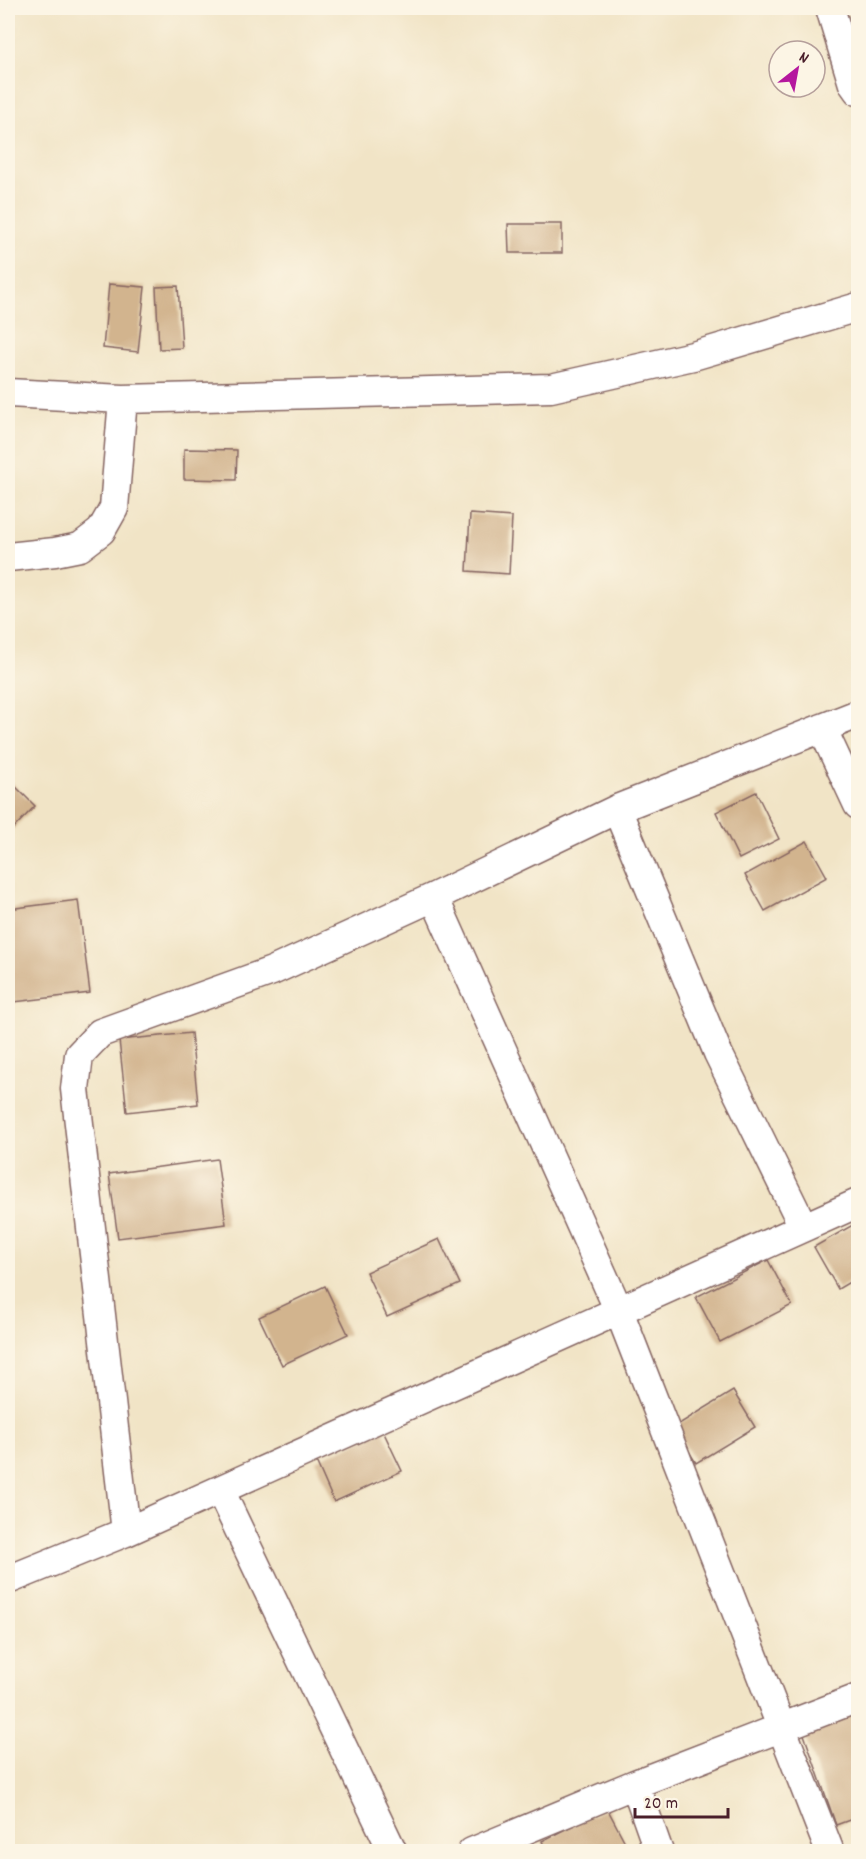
<svg xmlns="http://www.w3.org/2000/svg" width="866" height="1859" font-family="Dekko,sans-serif">
  <style>
    .building { fill: #d2b48e }
    .lines { fill: none; stroke-linecap: round; stroke-linejoin: round }
    .street-casing { stroke: #846461; stroke-width: 31 }
    .street { stroke: #fff; stroke-width: 28 }
  </style>
  <rect width="100%" height="100%" fill="#fcf5e5"/>
  <filter id="ink" filterUnits="userSpaceOnUse"><feTurbulence type="fractalNoise" baseFrequency=".0167" numOctaves="2"/><feDisplacementMap in="SourceGraphic" scale="12" xChannelSelector="R" yChannelSelector="G"/><feConvolveMatrix kernelMatrix="1 2 1 2 8 2 1 2 1" color-interpolation-filters="sRGB"/></filter>
  <filter id="wash" filterUnits="userSpaceOnUse"><feTurbulence type="fractalNoise" baseFrequency=".008" numOctaves="4" result="noise"/><feDisplacementMap in="SourceGraphic" scale="24" xChannelSelector="R" yChannelSelector="G"/><feGaussianBlur stdDeviation="1.35" result="paint"/><feColorMatrix in="noise" values="0 0 0 0 0 0 0 0 0 0 0 0 0 0 0 0 0 1.4 0 .05"/><feComposite in="paint" operator="in"/></filter>
  <g filter="url(#wash)">
    <rect width="100%" height="100%" fill="#f1e4c6"/>
    <g id="blocks">
      <!-- building -->
      <path class="building" d="M508 224H562V253H509Z
        M109 284 145 287 138 352 103 348Z
        M178 286 182 348 159 349 156 287Z
        M184 449 237 450 236 480 184 479Z
        M470 514 512 517 509 574 467 571Z
        M8 779 35 806 8 834Z
        M756 792 779 839 739 859 716 812Z
        M807 841 827 877 765 911 745 875Z
        M78 900 90 993 14 1002 8 953V909Z
        M191 1033 198 1104 127 1112 119 1040Z
        M217 1159 226 1224 118 1238 109 1174Z
        M858 1222V1277L838 1289 814 1247Z
        M439 1239 460 1284 387 1317 366 1272Z
        M768 1260 792 1305 720 1342 696 1297Z
        M325 1286 348 1334 282 1365 259 1317Z
        M733 1391 755 1427 696 1463 674 1427Z
        M383 1431 402 1471 334 1502 316 1461Z
        M858 1706V1817L836 1825 801 1726Z
        M607 1808 628 1848 622 1852H547L542 1841Z"/>
    </g>
  </g>
  <g filter="url(#ink)">
    <use href="#blocks" fill-opacity="0" stroke="#846461" stroke-width="1.5"/>
    <g class="lines">
      <!-- street casing -->
      <g class="street-casing">
        <path id="street" d="M830 8 853 84 858 91
          M8 393 123 399 551 388 693 356 858 307
          M8 557 55 552 80 547 101 531 114 508 123 399
          M822 728 858 805
          M617 809 718 1053 803 1226
          M434 897 619 1311 830 1852
          M220 1490 393 1852
          M126 1532 75 1089 79 1055 100 1033 272 971 434 897 617 809 858 714
          M8 1580 126 1532 858 1203
          M635 1784 659 1852
          M472 1852 635 1784 858 1698"/>
      </g>
      <!-- street -->
      <use href="#street" class="street"/>
    </g>
  </g>
  <!-- margin -->
  <rect width="866" height="1859" fill="none" stroke="#fcf5e5" stroke-width="30"/>
  <!-- north arrow -->
  <g transform="translate(797 69) rotate(31)"><circle r="28" fill="#fcf5e5" stroke="#b59f9b" stroke-width="1.5"/>
  <path d="M0-4.5L10 22L0 15L-10 22Z" fill="#b5179e"/>
  <text y="-9" font-size="16" font-weight="bold" text-anchor="middle" fill="#4a1f2b">N</text>
  </g>
  <!-- scale -->
  <path d="M635 1808v9h93v-9" fill="none" stroke="#4a1f2b" stroke-width="3"/>
  <text x="644" y="1808" font-size="18" fill="#4a1f2b" stroke="#fcf5e5" stroke-width="4.5" paint-order="stroke">20 m</text>
</svg>
